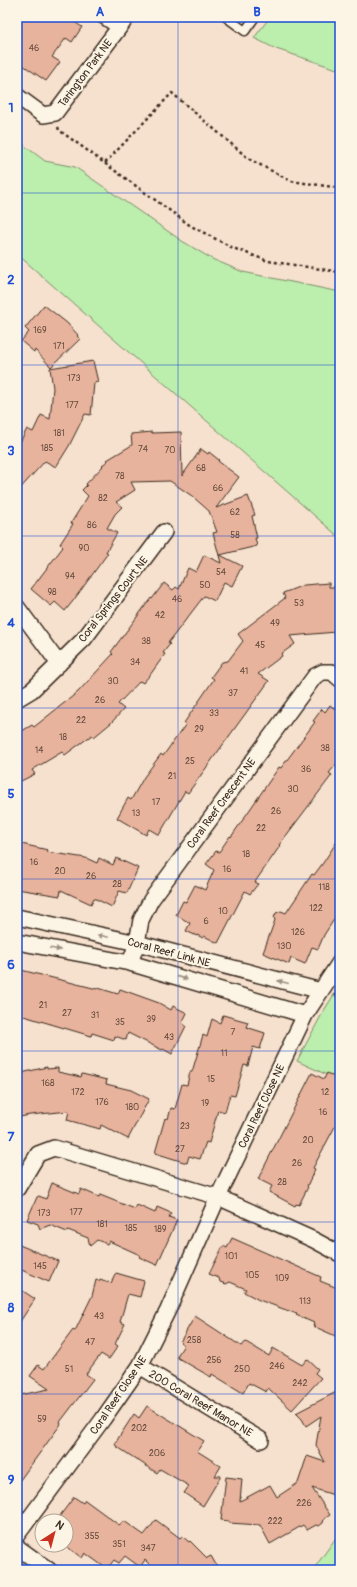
<svg xmlns="http://www.w3.org/2000/svg" width="357" height="1587" font-family="Pangolin,sans-serif">
  <style>
    .green { fill: #bceead; stroke: #7c8c66 }
    .building { fill: #e8b39c; stroke: #3b2a1e }
    .lines { fill: none; stroke-linecap: round; stroke-linejoin: round }
    .service-casing { stroke: #3b2a1e; stroke-width: 11 }
    .minor-casing { stroke: #3b2a1e; stroke-width: 18 }
    .path { stroke: #3b2a1e; stroke-width: 2.5; stroke-dasharray: 3 3; stroke-linecap: butt }
    .service { stroke: #fcf5e5; stroke-width: 8 }
    .minor { stroke: #fcf5e5; stroke-width: 15 }
    .oneway { fill: #9c9082 }
    .grid { fill: none; stroke: #1d4ed8; stroke-width: 1; stroke-opacity: 0.55 }
    .labels { text-anchor: middle; stroke-width: 4; stroke-linejoin: round; paint-order: stroke }
    .number-label { font-size: 9px; fill: #664c3e }
    .street-label { font-size: 11px; fill: #3b2a1e; stroke: #fcf5e5 }
    .neatline { fill: none; stroke: #1d4ed8; stroke-width: 1.5 }
    .grid-label { font-size: 13px; text-anchor: middle; font-weight: bold; fill: #1d4ed8 }
  </style>
  <rect width="100%" height="100%" fill="#f6e1cf"/>
  <filter id="ink" filterUnits="userSpaceOnUse"><feTurbulence type="fractalNoise" baseFrequency=".025" numOctaves="2"/><feDisplacementMap in="SourceGraphic" scale="8" xChannelSelector="R" yChannelSelector="G"/><feConvolveMatrix kernelMatrix="1 2 1 2 8 2 1 2 1" color-interpolation-filters="sRGB"/></filter>
  <g filter="url(#ink)">
    <!-- green -->
    <path class="green" d="M270 17H340V70L276 49 254 38Z
      M17 140 45 161 75 167 182 241 212 259 243 272 340 292V538L17 254Z
      M340 985V1081L297 1061 323 1012Z
      M340 1532V1570H313Z"/>
    <!-- building -->
    <path class="building" d="M17 17H67L82 27 72 42 66 38 52 57 60 62 46 81 17 61Z
      M44 305 67 323 78 335 77 336 80 339 51 367 35 350 34 352 21 341 29 332 25 328Z
      M93 361 98 382 94 383 91 415 85 414 69 446 56 467 45 461 17 492V448L27 429 33 432 41 415 50 419 53 388 50 368Z
      M152 432V433L181 432 182 476 201 449 208 454 209 452 219 460 218 461 239 477 216 508 248 496 255 515 252 516 257 538H255L257 546 220 555 242 566 232 586 224 582 215 601 204 596 168 643 170 644 163 653 165 654 150 675 143 683 140 681 118 704 124 709 111 723 94 737 92 735 65 755 62 752 32 770 35 774 17 783V734L32 725 34 727 78 692 113 654 111 652 151 598 152 599 164 583 173 590 176 587 179 589 188 568 196 572 204 555 221 563 213 533 217 532 209 511 192 496 170 481 131 482 135 490 116 502 122 507 115 514 107 528 117 533 106 552 108 553 73 601 65 611 55 602 51 606 31 589 63 547 60 544 73 524 71 523 88 496 82 490 87 485 86 484 103 466 102 465 108 461 107 460 132 445 131 434Z
      M329 583V587H340V620H335L336 632 290 636 295 644 281 654 282 656 258 674 269 681 188 793 185 791 159 835 149 829 146 835 117 818 128 798 131 800 144 777 161 754 163 756 186 724 184 723 214 679 211 677 222 662 228 661 243 641 238 634 285 598 283 593 304 585Z
      M330 705 340 713V760L329 773 332 775 279 845 280 846 255 882 258 884 250 894 245 891 218 943 204 936 203 938 197 935V936L186 931 190 923 176 915 183 901 186 902 195 885 205 890 214 870 206 864 216 851 219 852 230 836 231 837 279 767 281 768 315 722 313 721 322 709 325 712Z
      M340 837V910L324 935 318 949 312 947 305 964 291 958 289 964 263 953 275 920 274 918 276 913 281 911 286 913 312 874 314 875 323 863Z
      M17 843 48 850 47 852 86 858 97 863 99 858 113 865 116 858 138 868 127 893 119 891 112 907 94 898 91 904 61 890 60 896 17 889Z
      M17 969 97 989 98 988 118 994 120 989 159 1003 171 1010 173 1006 187 1013 182 1023 186 1026 172 1054 163 1049 162 1050 128 1033 126 1040 115 1036 114 1040 92 1033 91 1036 17 1014Z
      M223 1015 248 1022 246 1027 265 1033 260 1049 253 1047 248 1066 244 1065 235 1096 230 1095 225 1112 218 1110 209 1143 206 1142 200 1159 189 1156 187 1163 155 1153 165 1118 168 1119 171 1108 175 1109 182 1084 187 1085 190 1072H192L203 1035 207 1037 212 1019 220 1023Z
      M47 1067V1069L58 1068V1072L81 1077 82 1074 107 1080 106 1084 131 1090 149 1099 128 1139 101 1125 100 1129 67 1120 69 1111 30 1115 20 1117 17 1106V1074Z
      M312 1073 324 1079 327 1073 340 1080V1117L313 1168 315 1169 307 1186 308 1187 299 1205 296 1204 295 1206 269 1192 272 1186 258 1179Z
      M52 1183 79 1194 81 1189 99 1197 100 1195 135 1209 137 1205 155 1213 157 1207 171 1213 169 1217 177 1220 157 1265 139 1257 140 1255 109 1241 107 1244 97 1240 90 1246 88 1238 68 1230 67 1232 50 1225 40 1229 38 1224 27 1220 37 1197 39 1196 46 1199Z
      M232 1238 321 1277 320 1281 340 1289V1338L313 1326 314 1323 296 1315 297 1314 259 1300 244 1292 246 1289 230 1282 226 1284 220 1282 219 1278 209 1274 223 1246 227 1248Z
      M17 1244 58 1261 49 1282 17 1268Z
      M116 1273 144 1281 140 1297 128 1294 120 1322 125 1324 115 1344 118 1346 109 1359 101 1354 86 1374 93 1379 60 1422 61 1424 17 1484V1399L20 1395 49 1389 30 1376 38 1365 44 1369 73 1330 75 1331 92 1296 96 1280 99 1281 100 1279 111 1283Z
      M17 1287 35 1299 17 1326Z
      M195 1316 241 1346 246 1342 269 1356 273 1348 302 1365 307 1359 318 1369 315 1373 321 1378 292 1410 268 1388 266 1392 249 1383 243 1393 212 1374 211 1377 178 1358 177 1356 184 1345 180 1342Z
      M340 1390V1497L312 1488 330 1515 324 1519 323 1523 319 1526 316 1525 307 1530 303 1525 270 1544 260 1525 229 1523V1521L221 1520 226 1477 242 1479 240 1501 270 1485 277 1497 298 1483 307 1456 325 1462 316 1445 321 1416 306 1426 302 1419 296 1413Z
      M147 1406 204 1441 197 1451 221 1466 215 1476H221L203 1506 184 1493 189 1486 160 1469 157 1473 116 1446 115 1444 119 1437 134 1414 139 1418Z
      M74 1497 83 1503 85 1500 119 1525 124 1521 144 1535 156 1520 180 1538 182 1536 189 1542 190 1541 207 1558 211 1556 219 1570H155L145 1560 140 1567 125 1556 119 1563 114 1560 107 1569 85 1553 82 1558 66 1546V1521H56Z"/>
    <g class="lines">
      <!-- service casing -->
      <g class="service-casing">
        <path id="service" d="M99 17 118 30
          M226 17 245 31 255 17"/>
      </g>
      <!-- minor casing -->
      <g class="minor-casing">
        <path id="minor" d="M17 96 43 115 55 113 127 17
          M17 607 59 664
          M17 699 32 690 84 639 164 532
          M17 917 137 943 321 991
          M17 942 130 963 305 1015
          M130 963 137 943 141 920 151 900 315 676 323 672H332L340 679
          M17 1189 38 1154 54 1148 218 1197 314 1240 340 1254
          M140 1366 261 1440
          M17 1535 103 1419 140 1366 168 1310 218 1197 305 1015 340 962
          M17 1547 49 1570"/>
      </g>
      <!-- path -->
      <path class="path" d="M58 127 59 130 191 226 233 248 268 261 340 272
        M105 163 172 93 249 159 291 181 340 188
        M335 994 340 1000"/>
      <!-- service -->
      <use href="#service" class="service"/>
      <!-- minor -->
      <use href="#minor" class="minor"/>
    </g>
    <!-- one-way arrows -->
    <defs><path id="oneway-solid" d="M-6-.8H1V-3.2L6.5 0L1 3.2V.8H-6Z"/></defs>
    <g class="oneway">
      <use href="#oneway-solid" transform="translate(103 936) rotate(-168)"/>
      <use href="#oneway-solid" transform="translate(55 949) rotate(10)"/>
      <use href="#oneway-solid" transform="translate(182 978) rotate(17)"/>
      <use href="#oneway-solid" transform="translate(283 982) rotate(-166)"/>
    </g>
  </g>
  <!-- grid -->
  <path class="grid" d="M178 17V1570M17 193H340M17 365H340M17 536H340M17 708H340M17 879H340M17 1051H340M17 1222H340M17 1394H340"/>
  <g class="labels">
    <!-- number labels -->
    <g class="number-label">
      <text x="34" y="51">46</text>
      <text x="40" y="333">169</text>
      <text x="59" y="349">171</text>
      <text x="74" y="381">173</text>
      <text x="72" y="408">177</text>
      <text x="59" y="436">181</text>
      <text x="47" y="451">185</text>
      <text x="143" y="452">74</text>
      <text x="170" y="453">70</text>
      <text x="201" y="471">68</text>
      <text x="120" y="479">78</text>
      <text x="218" y="491">66</text>
      <text x="103" y="501">82</text>
      <text x="235" y="515">62</text>
      <text x="92" y="528">86</text>
      <text x="235" y="538">58</text>
      <text x="84" y="551">90</text>
      <text x="221" y="575">54</text>
      <text x="70" y="579">94</text>
      <text x="205" y="588">50</text>
      <text x="52" y="595">98</text>
      <text x="177" y="602">46</text>
      <text x="299" y="606">53</text>
      <text x="160" y="618">42</text>
      <text x="275" y="626">49</text>
      <text x="146" y="644">38</text>
      <text x="260" y="648">45</text>
      <text x="135" y="665">34</text>
      <text x="244" y="674">41</text>
      <text x="113" y="684">30</text>
      <text x="233" y="696">37</text>
      <text x="100" y="703">26</text>
      <text x="214" y="716">33</text>
      <text x="81" y="723">22</text>
      <text x="199" y="732">29</text>
      <text x="63" y="740">18</text>
      <text x="325" y="751">38</text>
      <text x="39" y="753">14</text>
      <text x="190" y="764">25</text>
      <text x="306" y="772">36</text>
      <text x="172" y="779">21</text>
      <text x="293" y="792">30</text>
      <text x="156" y="805">17</text>
      <text x="276" y="814">26</text>
      <text x="136" y="816">13</text>
      <text x="261" y="831">22</text>
      <text x="246" y="857">18</text>
      <text x="34" y="865">16</text>
      <text x="227" y="872">16</text>
      <text x="60" y="874">20</text>
      <text x="91" y="879">26</text>
      <text x="117" y="887">28</text>
      <text x="324" y="890">118</text>
      <text x="316" y="911">122</text>
      <text x="223" y="914">10</text>
      <text x="206" y="924">6</text>
      <text x="298" y="935">126</text>
      <text x="284" y="949">130</text>
      <text x="43" y="1008">21</text>
      <text x="67" y="1016">27</text>
      <text x="95" y="1018">31</text>
      <text x="151" y="1022">39</text>
      <text x="120" y="1025">35</text>
      <text x="233" y="1035">7</text>
      <text x="169" y="1040">43</text>
      <text x="224" y="1056">11</text>
      <text x="211" y="1082">15</text>
      <text x="48" y="1086">168</text>
      <text x="78" y="1095">172</text>
      <text x="325" y="1095">12</text>
      <text x="102" y="1105">176</text>
      <text x="205" y="1106">19</text>
      <text x="132" y="1110">180</text>
      <text x="323" y="1115">16</text>
      <text x="185" y="1129">23</text>
      <text x="308" y="1143">20</text>
      <text x="180" y="1152">27</text>
      <text x="297" y="1166">26</text>
      <text x="282" y="1185">28</text>
      <text x="76" y="1215">177</text>
      <text x="44" y="1216">173</text>
      <text x="102" y="1227">181</text>
      <text x="131" y="1231">185</text>
      <text x="160" y="1232">189</text>
      <text x="231" y="1259">101</text>
      <text x="40" y="1269">145</text>
      <text x="252" y="1278">105</text>
      <text x="282" y="1281">109</text>
      <text x="305" y="1304">113</text>
      <text x="99" y="1319">43</text>
      <text x="194" y="1343">258</text>
      <text x="90" y="1345">47</text>
      <text x="214" y="1363">256</text>
      <text x="277" y="1369">246</text>
      <text x="69" y="1372">51</text>
      <text x="242" y="1372">250</text>
      <text x="300" y="1386">242</text>
      <text x="42" y="1422">59</text>
      <text x="139" y="1431">202</text>
      <text x="157" y="1456">206</text>
      <text x="304" y="1506">226</text>
      <text x="275" y="1524">222</text>
      <text x="92" y="1539">355</text>
      <text x="119" y="1547">351</text>
      <text x="148" y="1551">347</text>
    </g>
    <!-- street labels -->
    <g class="street-label">
      <text transform="translate(85 73) rotate(-53)" y="4">Tarington Park NE</text>
      <text transform="translate(113 599) rotate(-52)" y="4">Coral Springs Court NE</text>
      <text transform="translate(221 803) rotate(-54)" y="4">Coral Reef Crescent NE</text>
      <text transform="translate(169 952) rotate(15)" y="4">Coral Reef Link NE</text>
      <text transform="translate(261 1106) rotate(-64)" y="4">Coral Reef Close NE</text>
      <text transform="translate(118 1395) rotate(-56)" y="4">Coral Reef Close NE</text>
      <text transform="translate(201 1403) rotate(31)" y="4">200 Coral Reef Manor NE</text>
    </g>
  </g>
  <!-- margin -->
  <rect width="357" height="1587" fill="none" stroke="#fcf5e5" stroke-width="44"/>
  <!-- north arrow -->
  <g transform="translate(54 1533) rotate(36)"><circle r="19" fill="#fcf5e5" stroke="#afa495"/>
  <path d="M0-3L7 15L0 10L-7 15Z" fill="#c8321e"/>
  <text y="-6" font-size="11" font-weight="bold" text-anchor="middle" fill="#3b2a1e">N</text>
  </g>
  <rect x="22" y="22" width="313" height="1543" class="neatline"/>
  <g class="grid-label">
    <text x="100" y="16">A</text>
    <text x="257" y="16">B</text>
    <text x="11" y="112">1</text>
    <text x="11" y="284">2</text>
    <text x="11" y="455">3</text>
    <text x="11" y="627">4</text>
    <text x="11" y="798">5</text>
    <text x="11" y="969">6</text>
    <text x="11" y="1141">7</text>
    <text x="11" y="1312">8</text>
    <text x="11" y="1484">9</text>
  </g>
</svg>
